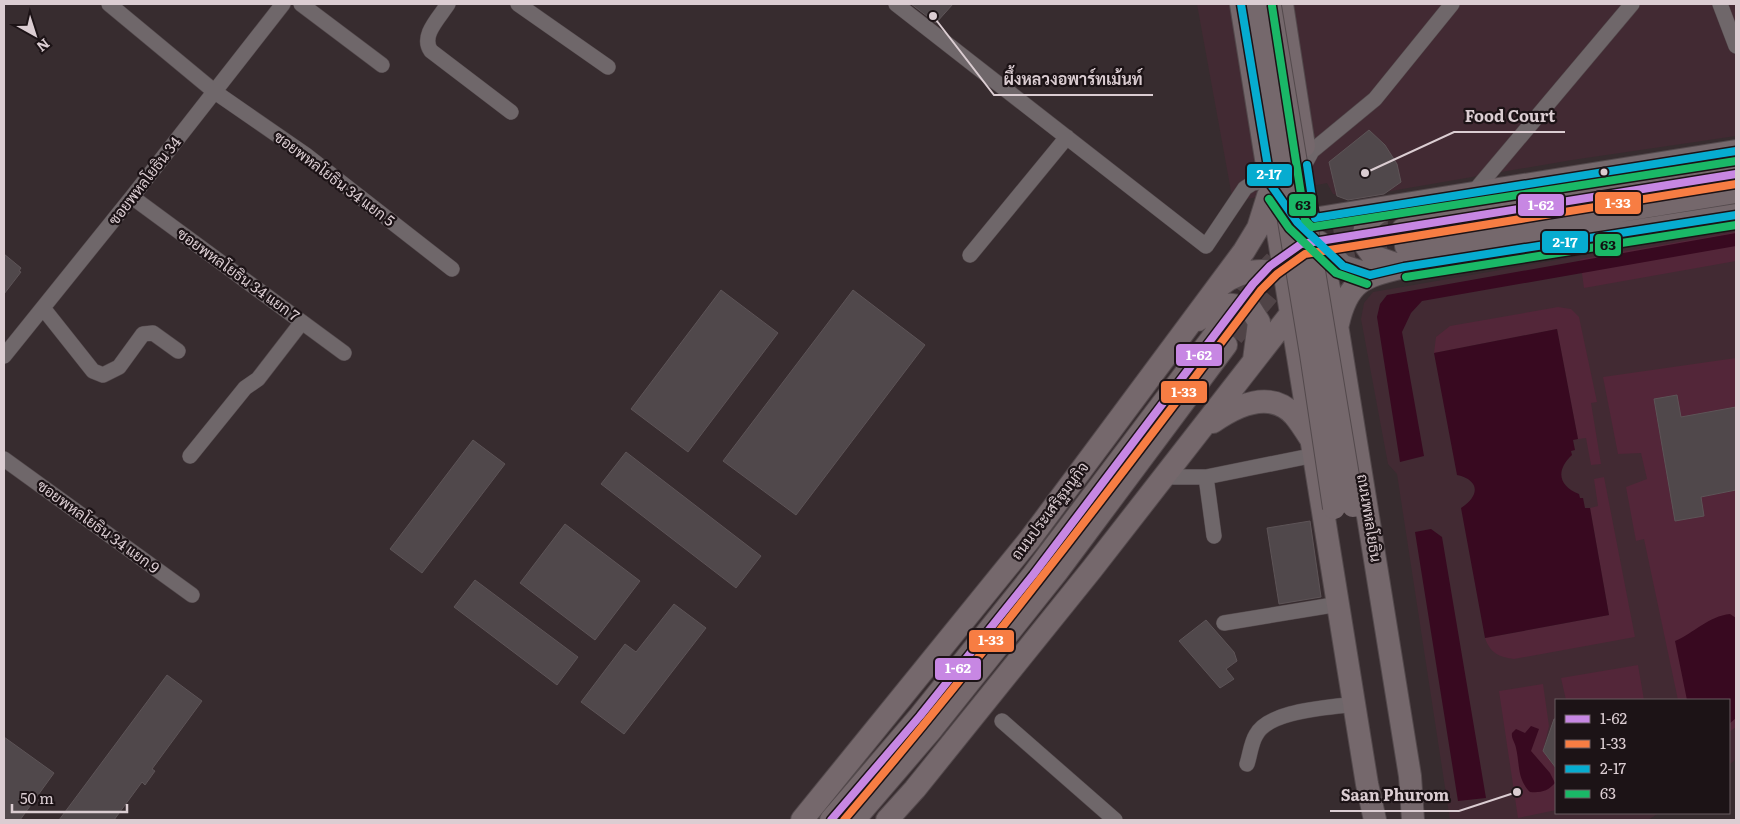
<svg xmlns="http://www.w3.org/2000/svg" width="1740" height="824" font-family="Literata,Sarabun,serif">
  <style>
    .built { fill: #422a33 }
    .green { fill: #532639 }
    .water { fill: #380920 }
    .building { fill: #50484b; stroke: #5d5457 }
    .lines { fill: none; stroke-linecap: round; stroke-linejoin: round }
    .primary-tunnel { stroke: #504447; stroke-width: 22; stroke-dasharray: 22 11; stroke-linecap: butt }
    .minor-casing { stroke: #53494c; stroke-width: 16 }
    .primary-casing { stroke: #53494c; stroke-width: 24 }
    .minor { stroke: #6f676a; stroke-width: 15 }
    .primary { stroke: #75686c; stroke-width: 22 }
    .primary-bridge-casing { stroke: #53494c; stroke-width: 24; stroke-linecap: butt }
    .primary-bridge { stroke: #75686c; stroke-width: 22 }
    .bus-1-casing { stroke: #1c1316; stroke-width: 11 }
    .bus-2-casing { stroke: #1c1316; stroke-width: 11 }
    .bus-3-casing { stroke: #1c1316; stroke-width: 11 }
    .bus-4-casing { stroke: #1c1316; stroke-width: 11 }
    .bus-1 { stroke: #c787e3; stroke-width: 8 }
    .bus-2 { stroke: #f77d43; stroke-width: 8 }
    .bus-3 { stroke: #06acd0; stroke-width: 8 }
    .bus-4 { stroke: #1ab867; stroke-width: 8 }
    .bus-dot { fill: #dbcdd2; stroke: #1c1316; stroke-width: 2 }
    .labels { text-anchor: middle; stroke-width: 4.5; stroke-linejoin: round; paint-order: stroke }
    .street-label { font-size: 15px; fill: #dbcdd2; stroke: #1c1316 }
    .leader { fill: none; stroke: #dbcdd2; stroke-width: 2 }
    .callout-dot { fill: #dbcdd2; stroke: #1c1316; stroke-width: 2 }
    .callout-label { font-size: 16px; text-anchor: middle; font-weight: bold; fill: #dbcdd2; stroke: #1c1316; stroke-width: 4.5; stroke-linejoin: round; paint-order: stroke }
    .line-badge { stroke: #1c1316; stroke-width: 2 }
    .badge-label { font-size: 14px; text-anchor: middle; font-weight: bold; fill: #fff }
    .pale-badge-label { font-size: 14px; text-anchor: middle; font-weight: bold; fill: #111 }
  </style>
  <rect width="100%" height="100%" fill="#372c2f"/>
  <!-- built -->
  <path class="built" d="M1197 4H1736V136L1572 160 1350 198 1333 194 1327 183 1233 202Z
    M1736 229V759L1729 765V700H1556V813H1659L1648 820H1450L1397 474 1388 464 1361 319 1364 303 1373 292Z"/>
  <!-- green -->
  <path class="green" d="M1736 232V261L1584 288 1580 259Z
    M1558 307 1571 309 1579 317 1597 402 1591 403 1601 464 1591 465 1586 438 1578 439 1557 329 1434 353 1436 337 1450 326Z
    M1736 358V727L1729 732V700H1678L1644 539 1636 541 1626 487 1647 479 1641 453 1618 454 1603 377Z
    M1604 477 1635 637 1514 659C1499 657 1490 653 1485 638L1609 615 1590 508 1598 506 1594 479Z
    M1638 665 1644 700H1566L1561 678Z
    M1543 684 1549 726 1543 751 1554 765 1556 764V810L1518 818 1499 691Z"/>
  <!-- water -->
  <path class="water" d="M1736 233V246L1422 301 1411 313 1402 332 1424 456 1400 462 1377 317 1380 304 1387 295Z
    M1557 329 1578 439 1573 440 1575 450 1571 451 1572 455C1555 471 1559 486 1579 494L1580 498H1583L1585 508H1590L1609 615 1485 638 1461 508C1480 496 1480 480 1457 475L1434 353Z
    M1431 529 1442 537 1486 798 1458 801 1415 532Z
    M1730 614 1736 618V718L1729 724V700H1687L1675 641C1694 633 1709 616 1730 614Z
    M1531 726 1539 729 1531 751 1550 773 1555 783C1548 791 1541 793 1530 792 1517 779 1520 765 1516 748 1515 742 1511 739 1512 733L1516 729 1525 733Z"/>
  <!-- building -->
  <path class="building" d="M911 4H953L936 23Z
    M1369 130 1385 145 1397 164 1401 182 1384 194 1348 200 1337 196 1329 162Z
    M4 254 21 268 19 271 21 272 4 294Z
    M721 290 778 333 688 452 631 409Z
    M853 290 925 345 796 515 723 461Z
    M1677 395 1681 417 1736 407V490L1701 497 1704 516 1675 521 1654 399Z
    M473 440 505 464 422 573 390 549Z
    M626 452 761 556 736 588 601 484Z
    M1310 521 1321 597 1279 604 1267 528Z
    M565 524 640 581 595 640 520 583Z
    M475 580 578 657 557 685 454 607Z
    M674 604 706 628 624 734 581 702 625 644 636 652Z
    M1206 620 1234 652 1237 661 1226 669 1234 679 1220 688 1179 641Z
    M167 675 202 701 152 769 155 771 145 785 142 782 114 820H59Z
    M1554 719H1556V768L1543 751Z
    M4 737 54 773 20 820H4Z"/>
  <g class="lines">
    <!-- primary-tunnel -->
    <path class="primary-tunnel" d="M1302 244 1403 229
      M1225 321 1253 284 1275 261
      M1233 336 1281 279 1307 262 1406 246"/>
    <!-- minor casing -->
    <g class="minor-casing">
      <path id="minor" d="M109 4 215 92 306 155 452 269
        M301 4 382 65
        M448 4C439 18 420 36 431 51L511 112
        M518 4 608 67
        M896 4 1206 246 1245 188 1253 183 1270 180
        M1720 4 1736 46
        M1306 162 1312 151 1375 99 1452 4
        M1472 194 1632 4
        M132 197 344 353
        M970 255 1067 137
        M43 308 93 371 103 375 119 367 143 334 153 333 178 351
        M4 356 132 197 283 4
        M190 456 245 388 258 379 302 322
        M4 459 192 595
        M1164 477H1206L1315 455
        M1206 477 1214 536
        M1224 623 1339 604
        M1002 721 1115 820
        M1247 764C1250 755 1251 743 1256 735 1269 710 1329 708 1354 704"/>
    </g>
    <!-- primary casing -->
    <g class="primary-casing">
      <path id="primary" d="M1241 4 1367 784 1375 820
        M1282 4 1304 146
        M1388 208C1372 215 1363 223 1363 242L1373 256 1404 267
        M1288 223 1736 151
        M1403 229 1736 174
        M1319 242 1337 325 1410 776 1413 820
        M1319 244 1343 266 1370 275
        M1406 246 1736 192
        M1221 285C1242 268 1271 267 1296 279
        M1198 320C1221 301 1221 303 1250 308L1259 322 1254 360
        M1338 324C1348 280 1364 277 1404 267L1736 215
        M1213 422C1236 406 1270 389 1294 415 1300 422 1305 430 1310 438
        M802 820 1030 539 1244 251 1258 228 1268 196
        M831 820 920 716 1033 575 1222 325
        M854 820 932 729 1057 572 1226 345
        M887 820 915 789 1092 569 1296 307"/>
    </g>
    <!-- minor -->
    <use href="#minor" class="minor"/>
    <!-- primary -->
    <use href="#primary" class="primary"/>
    <!-- primary-bridge casing -->
    <g class="primary-bridge-casing">
      <path id="primary-bridge" d="M1270 6 1353 506
        M1254 8 1311 354 1334 508"/>
    </g>
    <!-- primary-bridge -->
    <use href="#primary-bridge" class="primary-bridge"/>
    <!-- bus-1 casing -->
    <g class="bus-1-casing">
      <path id="bus-1" d="M831 820 920 716 1033 575 1253 284 1270 266 1301 244 1736 174"/>
    </g>
    <!-- bus-2 casing -->
    <g class="bus-2-casing">
      <path id="bus-2" d="M844 820C990 649 1125 470 1261 290L1277 274 1305 254 1736 184"/>
    </g>
    <!-- bus-3 casing -->
    <g class="bus-3-casing">
      <path id="bus-3" d="M1241 4 1271 185 1297 222 1343 266 1370 275 1404 267 1736 215
        M1307 165 1315 218 1736 151"/>
    </g>
    <!-- bus-4 casing -->
    <g class="bus-4-casing">
      <path id="bus-4" d="M1272 6 1305 220 1312 227 1736 161
        M1269 199 1289 228 1336 273 1367 284
        M1406 277 1736 225"/>
    </g>
    <!-- bus-1 -->
    <use href="#bus-1" class="bus-1"/>
    <!-- bus-2 -->
    <use href="#bus-2" class="bus-2"/>
    <!-- bus-3 -->
    <use href="#bus-3" class="bus-3"/>
    <!-- bus-4 -->
    <use href="#bus-4" class="bus-4"/>
  </g>
  <!-- markers -->
  <circle class="bus-dot" cx="1604" cy="172" r="4.5"/>
  <g class="labels">
    <!-- street labels -->
    <g class="street-label">
      <text transform="translate(334 179) rotate(37)" y="5">ซอยพหลโยธิน 34 แยก 5</text>
      <text transform="translate(145 181) rotate(-52)" y="5">ซอยพหลโยธิน 34</text>
      <text transform="translate(238 275) rotate(36)" y="5">ซอยพหลโยธิน 34 แยก 7</text>
      <text transform="translate(1050 511) rotate(-53)" y="5">ถนนประเสริฐมนูกิจ</text>
      <text transform="translate(1369 518) rotate(81)" y="5">ถนนพหลโยธิน</text>
      <text transform="translate(98 527) rotate(36)" y="5">ซอยพหลโยธิน 34 แยก 9</text>
    </g>
  </g>
  <!-- callouts -->
  <path class="leader" d="M933 16L994 95H1153M1365 173L1454 132H1565M1517 792L1459 811H1330"/>
  <g class="callout-dot">
    <circle cx="933" cy="16" r="5"/>
    <circle cx="1365" cy="173" r="5"/>
    <circle cx="1517" cy="792" r="5"/>
  </g>
  <g class="callout-label">
    <text x="1073" y="85">ผึ้งหลวงอพาร์ทเม้นท์</text>
    <text x="1510" y="122">Food Court</text>
    <text x="1395" y="801">Saan Phurom</text>
  </g>
  <g class="line-badge">
    <rect x="1246" y="163" width="47" height="24" rx="5" fill="#06acd0"/>
    <rect x="1594" y="191" width="48" height="24" rx="5" fill="#f77d43"/>
    <rect x="1288" y="193" width="29" height="24" rx="5" fill="#1ab867"/>
    <rect x="1517" y="193" width="48" height="24" rx="5" fill="#c787e3"/>
    <rect x="1541" y="230" width="48" height="24" rx="5" fill="#06acd0"/>
    <rect x="1594" y="233" width="28" height="24" rx="5" fill="#1ab867"/>
    <rect x="1175" y="343" width="48" height="24" rx="5" fill="#c787e3"/>
    <rect x="1160" y="380" width="48" height="24" rx="5" fill="#f77d43"/>
    <rect x="968" y="629" width="47" height="24" rx="5" fill="#f77d43"/>
    <rect x="934" y="657" width="48" height="24" rx="5" fill="#c787e3"/>
  </g>
  <g class="badge-label">
    <text x="1269" y="179">2-17</text>
    <text x="1618" y="208">1-33</text>
    <text x="1541" y="210">1-62</text>
    <text x="1565" y="247">2-17</text>
    <text x="1199" y="360">1-62</text>
    <text x="1184" y="397">1-33</text>
    <text x="991" y="645">1-33</text>
    <text x="958" y="673">1-62</text>
  </g>
  <g class="pale-badge-label">
    <text x="1303" y="210">63</text>
    <text x="1608" y="250">63</text>
  </g>
  <!-- border -->
  <rect width="1740" height="824" fill="none" stroke="#dbcdd2" stroke-width="10"/>
  <!-- legend -->
  <rect x="1555" y="699" width="175" height="115" fill="#1c1316" stroke="#685d61"/>
  <rect x="1565" y="715" width="25" height="8" fill="#c787e3" stroke="#685d61"/>
  <text x="1600" y="724" font-size="15" fill="#dbcdd2">1-62</text>
  <rect x="1565" y="740" width="25" height="8" fill="#f77d43" stroke="#685d61"/>
  <text x="1600" y="749" font-size="15" fill="#dbcdd2">1-33</text>
  <rect x="1565" y="765" width="25" height="8" fill="#06acd0" stroke="#685d61"/>
  <text x="1600" y="774" font-size="15" fill="#dbcdd2">2-17</text>
  <rect x="1565" y="790" width="25" height="8" fill="#1ab867" stroke="#685d61"/>
  <text x="1600" y="799" font-size="15" fill="#dbcdd2">63</text>
  <!-- north arrow -->
  <g transform="translate(35 35) rotate(141)" stroke="#1c1316" stroke-width="4" paint-order="stroke">
  <path d="M0-4L9 19L0 12L-9 19Z" fill="#dbcdd2"/>
  <text y="-8" font-size="14" font-weight="bold" text-anchor="middle" fill="#dbcdd2">N</text>
  </g>
  <!-- scale -->
  <path d="M12 804v8h115v-8" fill="none" stroke="#dbcdd2" stroke-width="2.5"/>
  <text x="20" y="804" font-size="15" fill="#dbcdd2" stroke="#1c1316" stroke-width="4" paint-order="stroke">50 m</text>
</svg>
